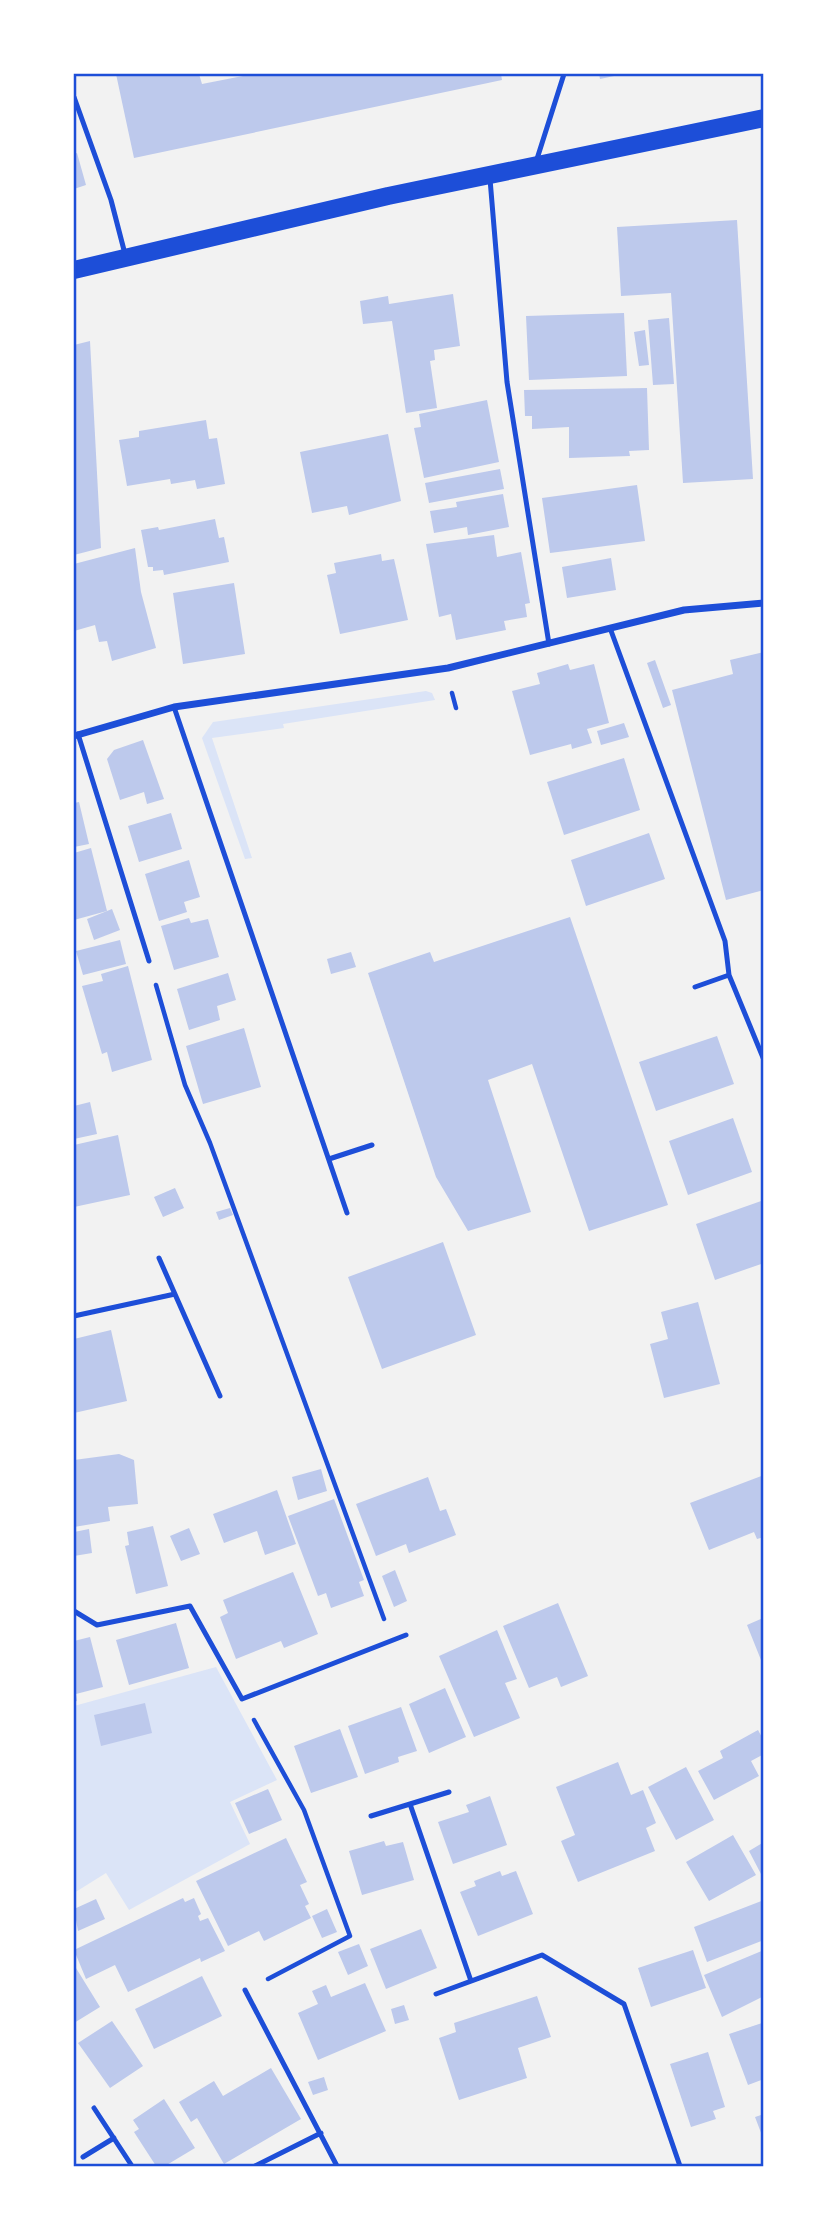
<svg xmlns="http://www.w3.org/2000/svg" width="837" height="2240" font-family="Jost,sans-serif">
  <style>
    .green { fill: #dbe4f7 }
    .building { fill: #bdc9ec }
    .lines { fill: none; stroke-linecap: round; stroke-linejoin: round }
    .path { stroke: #1d4ed8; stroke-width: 4.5 }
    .service { stroke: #1d4ed8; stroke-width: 5 }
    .minor { stroke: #1d4ed8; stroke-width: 7 }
    .primary { stroke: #1d4ed8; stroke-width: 18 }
    .neatline { fill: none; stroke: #1d4ed8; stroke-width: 2.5 }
  </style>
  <rect width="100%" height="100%" fill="#f2f2f2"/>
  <!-- green -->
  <path class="green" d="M426 691 432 693 435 700 283 724 284 728 212 738 252 858 245 859 202 738 213 722Z
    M216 1667 277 1780 230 1802 250 1844 129 1910 106 1873 74 1893V1706Z"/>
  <!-- building -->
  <path class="building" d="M116 74H199L202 84 253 74H501L502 80 134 158Z
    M599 74H619V75L600 79Z
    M77 153 86 185 74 189V154Z
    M737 220 753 479 683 483 671 293 621 296 617 227Z
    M453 294 460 346 434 350 435 360 430 361 437 408 406 413 392 321 363 324 360 301 388 296 389 304Z
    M624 313 627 376 529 380 526 316Z
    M669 318 674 384 653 385 648 320Z
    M645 330 649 365 639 366 634 332Z
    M90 341 101 548 74 555V345Z
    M647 388 649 450 629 451 630 456 569 458V427L532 429V416H525L524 390Z
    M487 400 499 462 424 478 414 428 421 427 419 414Z
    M206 420 209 439 217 438 225 484 197 489 195 480 171 484 170 479 127 486 119 440 139 437V431Z
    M388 434 401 501 349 515 347 506 312 513 300 452Z
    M500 469 504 489 429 503 425 483Z
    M637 485 645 541 550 553 542 498Z
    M503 494 509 527 468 535 467 527 434 533 430 511 457 507 456 502Z
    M215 519 219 538 224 537 229 562 164 575 163 570 153 571V567H148L141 530 158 527 159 530Z
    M494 535 497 557 521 552 530 603 525 604 527 617 504 621 506 630 456 640 451 614 439 617 426 544Z
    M135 548 141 592 156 648 112 661 107 641 99 642 95 625 74 631V564Z
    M381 554 382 561 394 559 408 620 340 634 327 575 336 573 334 563Z
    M611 558 616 590 567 598 562 567Z
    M234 583 245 654 183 664 173 593Z
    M764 652V890L726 900 672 690 733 674 730 660Z
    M655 660 671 705 663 708 647 663Z
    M568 664 570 670 594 664 609 723 587 729 592 743 572 749 571 744 530 755 512 691 540 684 537 673Z
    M624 723 629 737 601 745 597 731Z
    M143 740 164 799 147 804 144 792 120 800 107 759 114 750Z
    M624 758 640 810 564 835 547 782Z
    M79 802 89 844 74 847V803Z
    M171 813 182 849 139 862 128 826Z
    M649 833 665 879 586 906 571 860Z
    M91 848 107 911 74 920V853Z
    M189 860 200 897 184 902 187 912 159 921 145 874Z
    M112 909 120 930 94 940 87 919Z
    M570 917 668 1205 589 1231 532 1064 488 1080 531 1212 468 1231 436 1177 368 973 430 952 434 962Z
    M189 918 191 923 208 919 219 957 174 970 161 926Z
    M120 940 126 964 83 975 76 951Z
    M351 952 356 967 331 974 327 959Z
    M128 966 152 1060 112 1072 107 1052 102 1054 82 986 103 981 101 974Z
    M228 973 236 1000 217 1006 220 1020 189 1030 177 989Z
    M244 1028 261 1087 203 1104 186 1046Z
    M717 1036 734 1084 656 1111 639 1062Z
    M90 1102 97 1134 74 1139V1106Z
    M733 1118 752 1172 688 1195 669 1141Z
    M118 1135 130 1195 74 1207V1145Z
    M175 1188 184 1208 163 1217 154 1197Z
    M764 1200V1263L715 1280 696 1224Z
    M230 1208 233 1215 219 1220 216 1212Z
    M443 1242 476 1335 382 1369 348 1277Z
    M698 1302 720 1384 664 1398 650 1344 668 1339 661 1312Z
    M111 1330 127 1401 74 1413V1339Z
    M119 1454 134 1460 138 1504 108 1507 110 1521 74 1527V1460Z
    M321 1469 327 1491 298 1500 292 1477Z
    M764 1475V1537L757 1539 754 1532 709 1550 690 1503Z
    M428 1477 440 1511 446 1509 456 1535 409 1553 406 1544 376 1556 356 1504Z
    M277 1490 296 1544 265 1555 257 1531 224 1543 213 1514Z
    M334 1499 364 1580 359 1582 364 1596 331 1608 326 1593 318 1596 288 1516Z
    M153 1526 168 1586 136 1594 125 1546 129 1545 127 1532Z
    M189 1528 200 1554 181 1561 170 1536Z
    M89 1529 92 1553 74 1556V1532Z
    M395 1570 407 1601 394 1607 382 1576Z
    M293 1572 318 1634 284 1648 281 1641 236 1659 220 1617 228 1613 223 1600Z
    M558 1603 588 1676 561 1687 557 1677 529 1688 503 1626Z
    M763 1618V1665L747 1625Z
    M176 1623 189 1668 129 1685 116 1640Z
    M497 1630 517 1679 505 1683 520 1718 474 1737 439 1656Z
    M90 1637 103 1687 76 1694 77 1701 74 1702V1641Z
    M445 1688 466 1737 429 1753 409 1704Z
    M145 1703 152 1733 101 1746 94 1715Z
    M401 1707 417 1751 398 1757 399 1762 365 1774 348 1726Z
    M340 1729 358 1777 311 1793 294 1746Z
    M758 1730 764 1741V1754L751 1761 759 1776 714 1800 698 1771 723 1758 720 1751Z
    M618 1762 631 1795 643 1790 656 1823 646 1828 655 1851 578 1882 561 1841 575 1835 556 1787Z
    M686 1767 714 1820 676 1840 648 1787Z
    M268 1789 282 1820 249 1834 235 1803Z
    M490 1796 507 1845 453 1864 438 1822 469 1812 466 1805Z
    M733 1835 756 1875 709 1901 686 1862Z
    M286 1838 307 1882 300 1885 309 1904 305 1906 311 1918 264 1941 259 1931 228 1946 196 1881Z
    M384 1841 386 1846 403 1842 414 1880 362 1895 349 1851Z
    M764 1842V1872L761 1874 749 1851Z
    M500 1871 502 1876 516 1871 533 1914 478 1936 460 1892 476 1886 474 1881Z
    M183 1898 185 1902 194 1898 201 1914 198 1916 200 1921 208 1918 225 1951 201 1962 200 1958 128 1992 115 1965 86 1979 74 1950Z
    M96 1899 105 1919 78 1931 74 1909Z
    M764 1900V1940L707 1962 694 1927Z
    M327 1909 337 1932 322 1938 312 1916Z
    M421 1929 437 1968 386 1989 370 1949Z
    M359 1944 368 1966 348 1975 338 1952Z
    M693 1950 706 1988 651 2007 638 1968Z
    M764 1950V1996L722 2017 704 1975Z
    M76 1968 100 2007 74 2023V1970Z
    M202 1976 222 2016 154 2049 135 2009Z
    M365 1983 386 2031 318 2060 298 2013 318 2004 312 1991 326 1985 331 1997Z
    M537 1996 551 2037 518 2048 527 2078 459 2100 439 2038 456 2032 454 2023Z
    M404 2005 409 2020 395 2024 391 2009Z
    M112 2021 143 2066 110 2088 78 2043Z
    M762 2023 764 2079 748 2085 729 2034Z
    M708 2052 725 2107 713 2111 716 2119 691 2127 670 2064Z
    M271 2068 301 2119 224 2164 197 2118 191 2122 179 2102 214 2081 223 2096Z
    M324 2077 328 2090 313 2095 308 2082Z
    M164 2099 195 2148 165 2166H156L134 2132 139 2129 133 2120Z
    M764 2114V2138H763L755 2117Z"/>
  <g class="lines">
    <!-- path -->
    <path class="path" d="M452 693 456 708
      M156 985 185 1085 210 1143 384 1619
      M254 1720 304 1810 350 1936 268 1979"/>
    <!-- service -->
    <path class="service" d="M74 97 111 200 125 254
      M536 162 564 74
      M490 179 507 382 549 644
      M610 628 725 941 729 975 764 1060
      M174 707 347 1213
      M78 734 149 961
      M695 987 729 975
      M329 1159 372 1145
      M159 1258 220 1396
      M74 1316 175 1294
      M74 1611 97 1625 190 1606 242 1699 406 1635
      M410 1804 471 1981
      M371 1816 449 1792
      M245 1990 337 2166
      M436 1994 542 1955 624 2004 680 2166
      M94 2108 132 2166
      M83 2157 114 2138
      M255 2166 321 2133"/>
    <!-- minor -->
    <path class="minor" d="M74 736 174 707 448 668 684 610 764 603"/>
    <!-- primary -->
    <path class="primary" d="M74 270 388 196 764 118"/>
  </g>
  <!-- border -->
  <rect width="837" height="2240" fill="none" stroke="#ffffff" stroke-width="150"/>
  <rect x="75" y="75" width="687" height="2090" class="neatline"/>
</svg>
